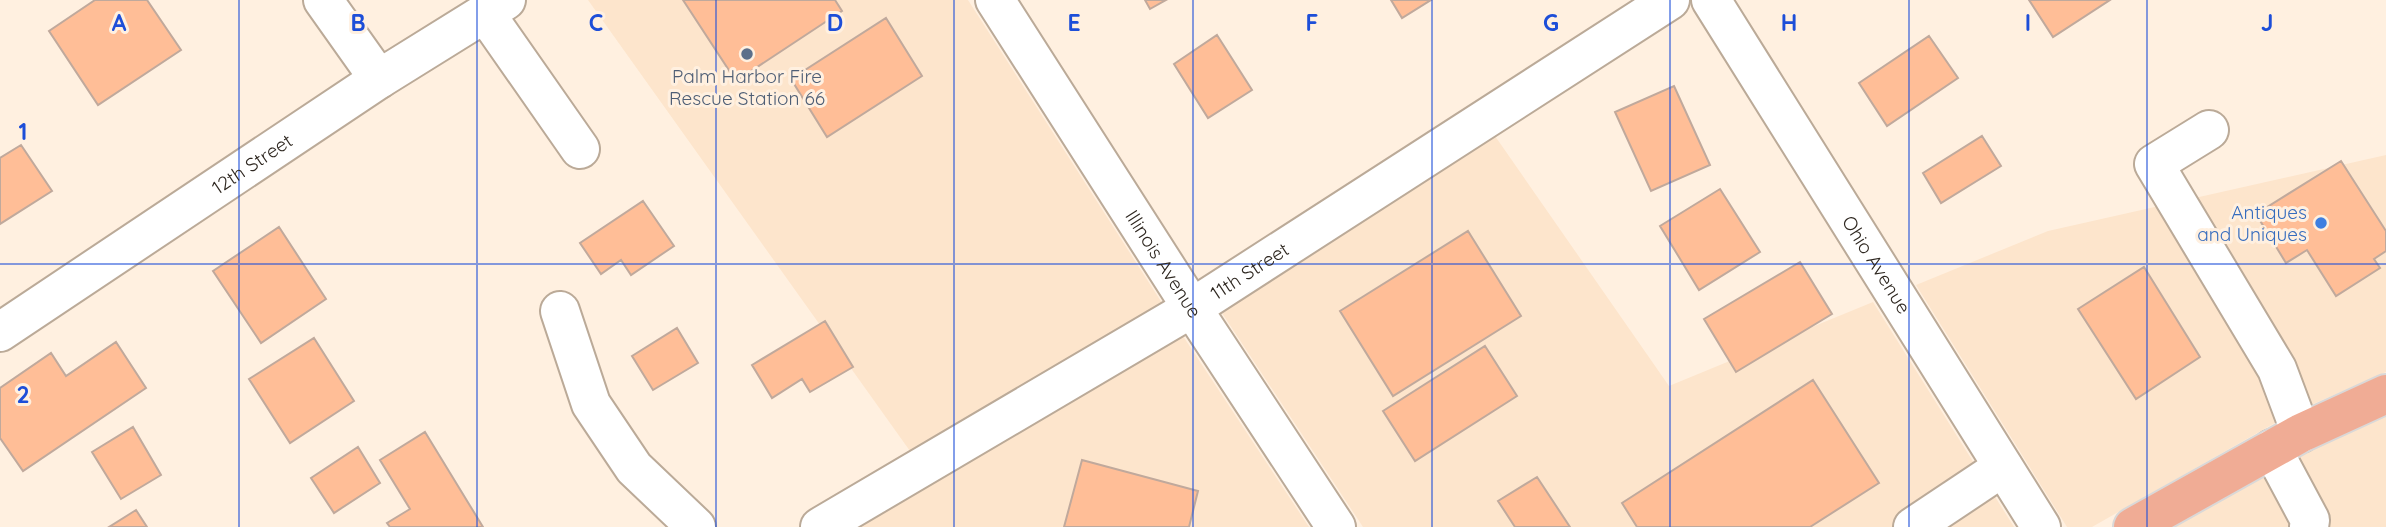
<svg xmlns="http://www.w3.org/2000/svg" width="2386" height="527" font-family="Quicksand,sans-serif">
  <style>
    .built { fill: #fde5cc }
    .building { fill: #ffbe97; stroke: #c0a99c; stroke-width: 2 }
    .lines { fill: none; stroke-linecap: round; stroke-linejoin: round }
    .minor-casing { stroke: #bbaa98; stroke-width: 42 }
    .major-casing { stroke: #dad8d7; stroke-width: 42 }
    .minor { stroke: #fff; stroke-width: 38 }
    .major { stroke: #f0ac95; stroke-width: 38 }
    .grid { fill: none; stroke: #1d4ed8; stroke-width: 2; stroke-opacity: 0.55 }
    .service-dot { fill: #5c6f8a; stroke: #fff0e0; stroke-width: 2.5 }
    .shop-dot { fill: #3f7fe0; stroke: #fff0e0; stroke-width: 2.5 }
    .labels { text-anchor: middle; stroke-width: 6; stroke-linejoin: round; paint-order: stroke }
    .service-label { font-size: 19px; fill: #4e5e75; stroke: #fff0e0 }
    .street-label { font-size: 19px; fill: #2f2821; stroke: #fff0e0 }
    .shop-label { font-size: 19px; fill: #366cbe; stroke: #fff0e0; text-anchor: end }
    .grid-label { font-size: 23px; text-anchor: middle; font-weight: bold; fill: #1d4ed8; stroke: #fff0e0; stroke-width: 6; stroke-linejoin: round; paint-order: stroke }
  </style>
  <rect width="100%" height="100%" fill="#fff0e0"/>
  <!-- built -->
  <path class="built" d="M588 0H968L1162 303 910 451Z
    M1495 136 1669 386 1873 302 2014 527H1363L1222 313Z
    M2386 155V372L2311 405 2273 424 2092 527H2067L1916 285 2048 231Z
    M1183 336 1309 527H860Z
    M2386 416V527H2174L2310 451Z"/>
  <!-- building -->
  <path class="building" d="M95 0H147L181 50 98 105 49 31Z
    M683 0H835L842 11 736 81Z
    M1145 0H1166L1150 9Z
    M1391 0H1431L1402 18Z
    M2029 0H2110L2053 37Z
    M886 18 922 76 827 137 791 79Z
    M1217 35 1252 90 1208 118 1174 64Z
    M1929 36 1958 78 1887 126 1859 83Z
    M1674 86 1710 165 1651 191 1615 112Z
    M1982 136 2001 166 1941 203 1923 173Z
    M21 145 52 191 0 224V158Z
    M2341 161 2386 231V251L2374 259 2380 268 2336 296 2307 250 2286 263 2256 214Z
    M1720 189 1760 252 1699 290 1660 226Z
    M643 201 674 246 631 275 621 260 601 274 580 243Z
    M279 227 326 299 261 343 213 271Z
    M1468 231 1521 316 1393 396 1340 311Z
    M1800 262 1832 314 1736 372 1704 319Z
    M2144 267 2200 357 2136 399 2078 309Z
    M825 321 853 367 810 392 802 379 772 398 752 365Z
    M677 328 698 363 653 390 632 356Z
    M314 338 354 401 290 443 249 379Z
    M116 342 146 388 23 471 0 438V388L51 353 66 376Z
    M1485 346 1517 396 1415 461 1383 411Z
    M1813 380 1879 483 1810 527H1637L1622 503Z
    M133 427 161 475 121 499 92 452Z
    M425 432 483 527H390L387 523 410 509 380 460Z
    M358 447 380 483 334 513 311 478Z
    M1082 460 1198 491 1189 527H1064Z
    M1537 477 1570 527H1515L1498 501Z
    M136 510 147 527H109Z"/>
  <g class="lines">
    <!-- minor casing -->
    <g class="minor-casing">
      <g id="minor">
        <path d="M323 0 379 79"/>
        <path id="s1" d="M995 0 1192 308 1336 527"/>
        <path id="s2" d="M1711 0 2041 527"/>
        <path d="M485 13 580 149"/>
        <path d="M2209 130 2154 164 2277 369 2301 433"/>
        <path d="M560 311 591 404 634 468 696 527"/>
        <path id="s3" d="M0 332 379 79 506 0"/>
        <path d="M2272 449 2310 520 2309 527"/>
        <path id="s4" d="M820 527 1192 308 1670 0"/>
        <path d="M1913 527 2003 467"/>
      </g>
    </g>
    <!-- major casing -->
    <g class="major-casing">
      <path id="major" d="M2133 527 2301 433 2386 394"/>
    </g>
    <!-- minor -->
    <use href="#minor" class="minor"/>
    <!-- major -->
    <use href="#major" class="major"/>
  </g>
  <!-- grid -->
  <path class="grid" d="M239 0V527M477 0V527M716 0V527M954 0V527M1193 0V527M1432 0V527M1670 0V527M1909 0V527M2147 0V527M0 264H2386"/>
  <!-- markers -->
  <circle class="service-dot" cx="747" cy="54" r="7"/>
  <circle class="shop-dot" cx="2321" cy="223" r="7"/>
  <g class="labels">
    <!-- service labels -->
    <g class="service-label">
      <text x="747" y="83">Palm Harbor Fire<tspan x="747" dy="22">Rescue Station 66</tspan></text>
    </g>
    <!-- street labels -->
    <g class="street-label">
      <text dy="7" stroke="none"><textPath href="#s3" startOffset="303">12th Street</textPath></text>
      <text dy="7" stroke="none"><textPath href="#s2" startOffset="312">Ohio Avenue</textPath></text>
      <text dy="7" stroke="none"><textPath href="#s1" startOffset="313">Illinois Avenue</textPath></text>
      <text dy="7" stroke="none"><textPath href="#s4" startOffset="500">11th Street</textPath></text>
    </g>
    <!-- shop labels -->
    <g class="shop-label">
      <text x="2307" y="219">Antiques<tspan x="2307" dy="22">and Uniques</tspan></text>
    </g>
  </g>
  <g class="grid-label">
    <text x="119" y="31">A</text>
    <text x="358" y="31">B</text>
    <text x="596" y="31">C</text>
    <text x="835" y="31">D</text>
    <text x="1074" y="31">E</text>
    <text x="1312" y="31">F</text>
    <text x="1551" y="31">G</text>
    <text x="1789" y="31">H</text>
    <text x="2028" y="31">I</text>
    <text x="2267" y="31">J</text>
    <text x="23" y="140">1</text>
    <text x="23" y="403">2</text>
  </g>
</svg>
